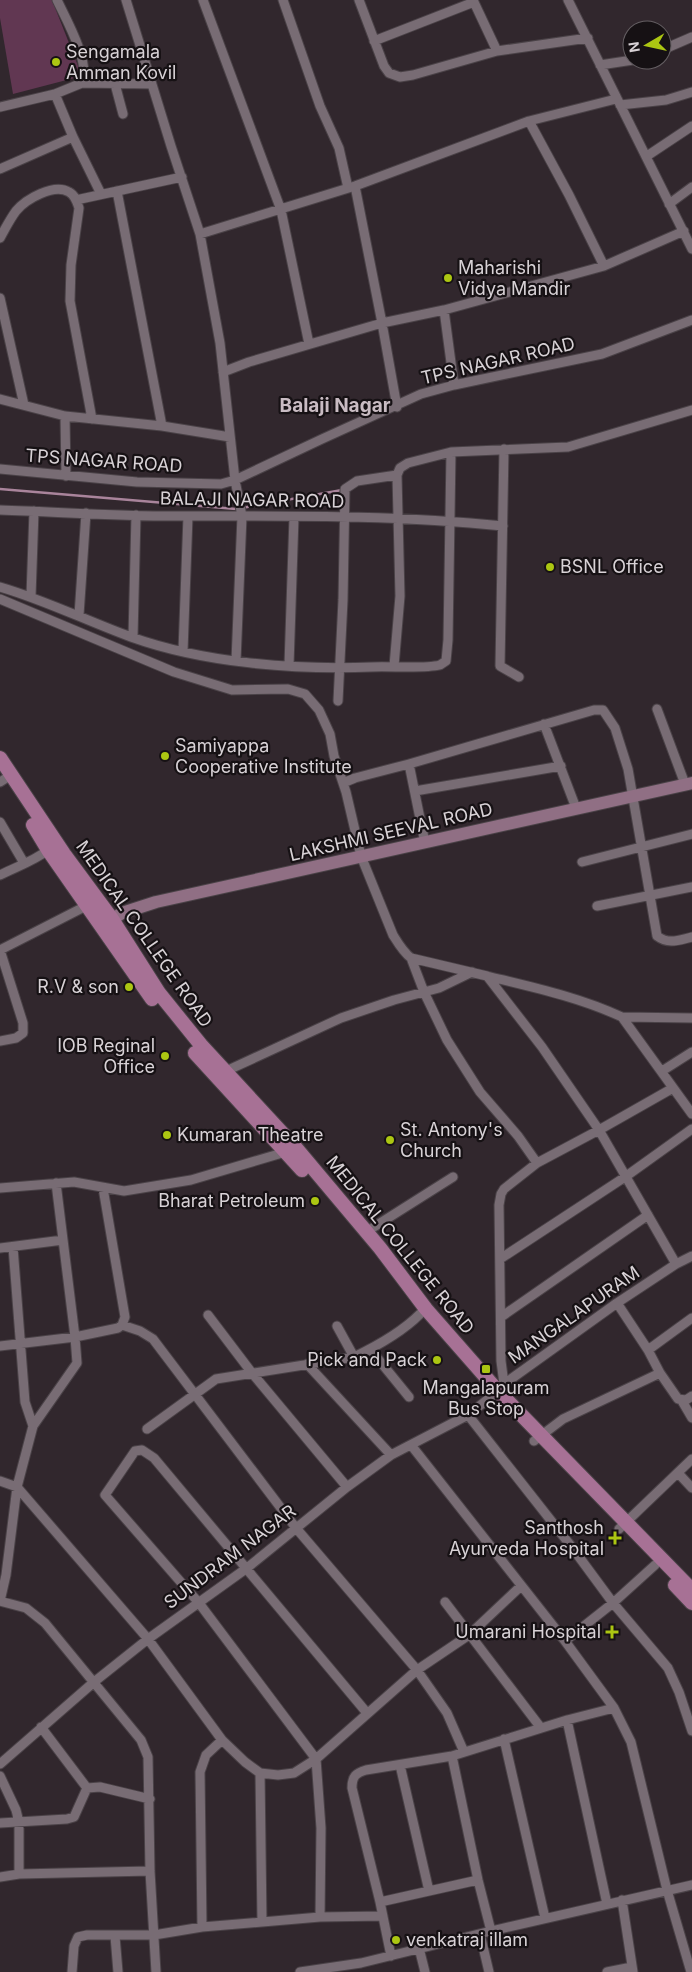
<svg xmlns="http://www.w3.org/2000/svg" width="692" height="1972" font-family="Inter,sans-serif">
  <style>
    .green { fill: #613752 }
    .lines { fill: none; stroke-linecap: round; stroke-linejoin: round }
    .stream { stroke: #a9849b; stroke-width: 2.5 }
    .street-casing { stroke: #4a4247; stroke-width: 11 }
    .secondary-casing { stroke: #4a4247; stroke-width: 14 }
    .primary-casing { stroke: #4a4247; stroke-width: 16 }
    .street { stroke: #786c74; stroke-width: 9 }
    .secondary { stroke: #906f84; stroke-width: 12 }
    .primary { stroke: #a77195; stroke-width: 14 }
    .poi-dot { fill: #acc612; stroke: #161114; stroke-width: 2 }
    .labels { text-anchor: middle; stroke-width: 4.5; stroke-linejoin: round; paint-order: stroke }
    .poi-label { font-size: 18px; fill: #d8d2d6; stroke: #161114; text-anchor: start }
    .street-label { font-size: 18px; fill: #d8d2d6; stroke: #161114 }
    .neighbourhood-label { font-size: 19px; font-weight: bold; fill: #c9bcc3; stroke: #161114 }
  </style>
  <rect width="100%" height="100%" fill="#31272d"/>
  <!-- green -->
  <path class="green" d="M0 0H52L82 76 13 94 0 18Z"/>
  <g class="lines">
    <!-- stream -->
    <path class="stream" d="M0 489 236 509 342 490"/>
    <!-- street casing -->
    <g class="street-casing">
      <path id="street" d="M126 0 171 146 200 234 220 343 235 480 242 516 236 661
        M203 0 281 210 309 344
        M283 0 320 106 339 148 348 188
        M359 0 384 66 389 73 400 77 413 75 497 51 588 38
        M473 0 497 51
        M568 0 692 249
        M374 41 474 2
        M662 50 692 37
        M600 65 633 60
        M82 83 152 84
        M115 84 123 114
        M55 94 73 137 101 194
        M620 105 666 100 692 92
        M0 107 55 94 82 83C91 63 66 19 57 0
        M529 121 569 195 604 266
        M647 156 692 126
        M0 169 73 137
        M355 186 382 323 397 407
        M117 191 162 426
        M76 200 182 177
        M669 204 692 187
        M200 234 355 186 529 121 616 99
        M0 238C5 229 10 219 16 211 26 199 54 183 69 192 75 195 77 202 79 208L71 265 70 301 92 419
        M0 298 24 405
        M444 310 454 385
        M223 372 249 362 382 323 444 310 604 266 684 231
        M0 399 65 416 162 426 230 437
        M65 416 66 476
        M504 449 500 666 519 677
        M0 469 137 482 221 484 235 480 322 439 421 394 454 385 602 354 692 320
        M0 510C63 512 126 517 189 516 294 516 399 515 503 526
        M0 587C45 600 87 621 131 637 204 663 294 670 372 667 390 666 424 669 440 665L446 661 448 640 451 452
        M31 596 34 511
        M0 599 174 672 232 690 288 689 305 694 319 710 330 734 334 756 346 792 361 856 393 935C398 943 403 952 411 958L487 976
        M79 615 86 513
        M133 637 136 515
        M183 651 188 516
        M289 665 294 517
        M394 666 400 596 397 475 400 468 408 463 451 452 568 447 692 410
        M338 701 343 600 345 489 357 481 397 475
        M657 709 685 784
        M544 724 576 808
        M0 782 11 775
        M343 783 355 778 409 764
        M415 791 561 766
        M0 822 24 863
        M425 843 409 764 594 710H603L615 728 628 769 657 936C669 945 679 940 692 937
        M582 862 692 834
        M0 875C16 867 34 861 48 850
        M597 906 692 887
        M0 950 88 905
        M411 958 424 992 447 1040 480 1092 518 1136 537 1163
        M622 1017 692 1018
        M0 1041 16 1038 23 1033V1023L0 950
        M226 1071 341 1018 394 1000 439 988 472 972
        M662 1071 692 1052
        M692 1114 622 1017C579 997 532 987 487 976L542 1047 599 1130 676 1264 692 1256
        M0 1188 74 1182 124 1191 191 1180 289 1151
        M366 1232 453 1177
        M13 1247 25 1402 33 1426
        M0 1248 63 1240
        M500 1259 625 1177 692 1129
        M617 1303 648 1350
        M208 1315 252 1373 347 1487
        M501 1317 648 1215
        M122 1325 140 1331 153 1339 296 1528 417 1670 447 1713 464 1752
        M337 1326 354 1357
        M0 1346 75 1337 118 1328 122 1325 125 1317 103 1188
        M370 1349 409 1397
        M307 1364 391 1455
        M660 1373 678 1399 686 1400 692 1396
        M504 1384 501 1361 499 1205 501 1194 504 1189 537 1163 599 1130 673 1088
        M682 1401 692 1418
        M468 1415 571 1546 613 1603 668 1668 679 1692 692 1731
        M147 1429 216 1379 354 1357C377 1346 402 1332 420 1314
        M534 1441 563 1419 660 1373 648 1350 692 1318
        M411 1445 565 1641 613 1603 655 1565
        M678 1473 692 1488
        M0 1481 17 1487 148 1639 222 1740 245 1762 260 1773 278 1775 294 1773 316 1759 417 1670 469 1635 521 1586
        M619 1529 692 1459
        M0 1601 6 1575 17 1487 33 1426 77 1363 75 1337 56 1183
        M0 1601 26 1608 45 1623 141 1740 148 1757 150 1871 156 1972
        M445 1602 541 1728
        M565 1641 614 1708 631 1742 667 1890 691 1972
        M567 1720 607 1904
        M41 1727 87 1788
        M504 1739 545 1918
        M452 1756 478 1880 491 1931
        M0 1764 94 1682 148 1639 247 1568 347 1487 391 1455 468 1415 492 1396 504 1384 617 1303 676 1264
        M400 1765 429 1891
        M260 1773 262 1922
        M0 1776 16 1810 19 1822V1874
        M0 1823 67 1819 74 1817 87 1788 100 1787 150 1799
        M0 1877 19 1874 150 1871
        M622 1900 633 1972
        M380 1902 478 1880
        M320 1917 321 1828 316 1759 199 1603 105 1495 135 1451 142 1450 154 1458 367 1713
        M202 1927 200 1772 206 1755 222 1740
        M480 1934 489 1972
        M115 1936 118 1972
        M419 1948 425 1972
        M391 1956 380 1902 352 1788C352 1776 356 1773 366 1770L452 1756 567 1720 614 1708
        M72 1972 74 1946 78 1937 87 1935H154L202 1927 262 1922 320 1917 383 1916
        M300 1972 361 1963 491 1931 692 1885
        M607 1972 632 1967"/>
    </g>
    <!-- secondary casing -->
    <g class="secondary-casing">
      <path id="secondary" d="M105 924 122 913 156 902 692 783"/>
    </g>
    <!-- primary casing -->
    <g class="primary-casing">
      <path id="primary" d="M0 758 64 854 112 919 159 993 201 1045 296 1148 380 1248 426 1309 497 1390 692 1590
        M33 825 48 850 152 999
        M195 1053 302 1170
        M675 1585 692 1603"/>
    </g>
    <!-- street -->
    <use href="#street" class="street"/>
    <!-- secondary -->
    <use href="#secondary" class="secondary"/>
    <!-- primary -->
    <use href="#primary" class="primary"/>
  </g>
  <!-- markers -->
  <g class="poi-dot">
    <circle cx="56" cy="62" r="5"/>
    <circle cx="448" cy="278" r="5"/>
    <circle cx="550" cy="567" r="5"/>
    <circle cx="165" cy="756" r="5"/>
    <circle cx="129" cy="987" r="5"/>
    <circle cx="165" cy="1056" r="5"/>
    <circle cx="167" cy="1135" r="5"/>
    <circle cx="390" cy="1140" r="5"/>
    <circle cx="315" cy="1201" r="5"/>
    <circle cx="437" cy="1360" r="5"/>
    <rect x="481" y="1364" width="10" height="10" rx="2.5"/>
    <path d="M612.5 1530.5h5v5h5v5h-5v5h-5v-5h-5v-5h5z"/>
    <path d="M609.5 1624.5h5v5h5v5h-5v5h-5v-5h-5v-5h5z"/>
    <circle cx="396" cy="1940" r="5"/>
  </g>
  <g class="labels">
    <!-- poi labels -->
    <g class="poi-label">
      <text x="66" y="58">Sengamala<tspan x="66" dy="21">Amman Kovil</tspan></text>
      <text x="458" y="274">Maharishi<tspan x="458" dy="21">Vidya Mandir</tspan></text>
      <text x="560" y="573">BSNL Office</text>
      <text x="175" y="752">Samiyappa<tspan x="175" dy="21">Cooperative Institute</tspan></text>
      <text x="119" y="993" text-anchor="end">R.V &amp; son</text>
      <text x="155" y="1052" text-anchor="end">IOB Reginal<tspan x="155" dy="21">Office</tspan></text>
      <text x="400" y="1136">St. Antony's<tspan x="400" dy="21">Church</tspan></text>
      <text x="177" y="1141">Kumaran Theatre</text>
      <text x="305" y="1207" text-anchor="end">Bharat Petroleum</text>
      <text x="427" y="1366" text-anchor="end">Pick and Pack</text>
      <text x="486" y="1394" text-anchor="middle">Mangalapuram<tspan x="486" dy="21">Bus Stop</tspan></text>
      <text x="604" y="1534" text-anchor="end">Santhosh<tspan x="604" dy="21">Ayurveda Hospital</tspan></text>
      <text x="601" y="1638" text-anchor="end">Umarani Hospital</text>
      <text x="406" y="1946">venkatraj illam</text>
    </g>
    <!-- street labels -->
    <g class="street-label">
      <text transform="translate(498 361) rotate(-13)" y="6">TPS NAGAR ROAD</text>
      <text transform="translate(104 461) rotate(4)" y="6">TPS NAGAR ROAD</text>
      <text transform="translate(252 500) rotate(1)" y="6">BALAJI NAGAR ROAD</text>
      <text transform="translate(391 832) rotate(-13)" y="6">LAKSHMI SEEVAL ROAD</text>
      <text transform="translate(144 934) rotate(55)" y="6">MEDICAL COLLEGE ROAD</text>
      <text transform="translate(400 1245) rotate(51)" y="6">MEDICAL COLLEGE ROAD</text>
      <text transform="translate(574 1315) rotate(-35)" y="6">MANGALAPURAM</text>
      <text transform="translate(230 1557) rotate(-37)" y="6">SUNDRAM NAGAR</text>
    </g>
    <!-- neighbourhood labels -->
    <g class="neighbourhood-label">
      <text x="335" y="412">Balaji Nagar</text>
    </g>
  </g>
  <!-- north arrow -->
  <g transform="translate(647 45) rotate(261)"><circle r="24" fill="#161114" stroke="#645e62"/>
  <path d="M0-4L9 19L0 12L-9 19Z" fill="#acc612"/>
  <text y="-8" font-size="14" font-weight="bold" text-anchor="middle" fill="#d8d2d6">N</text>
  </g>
</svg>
